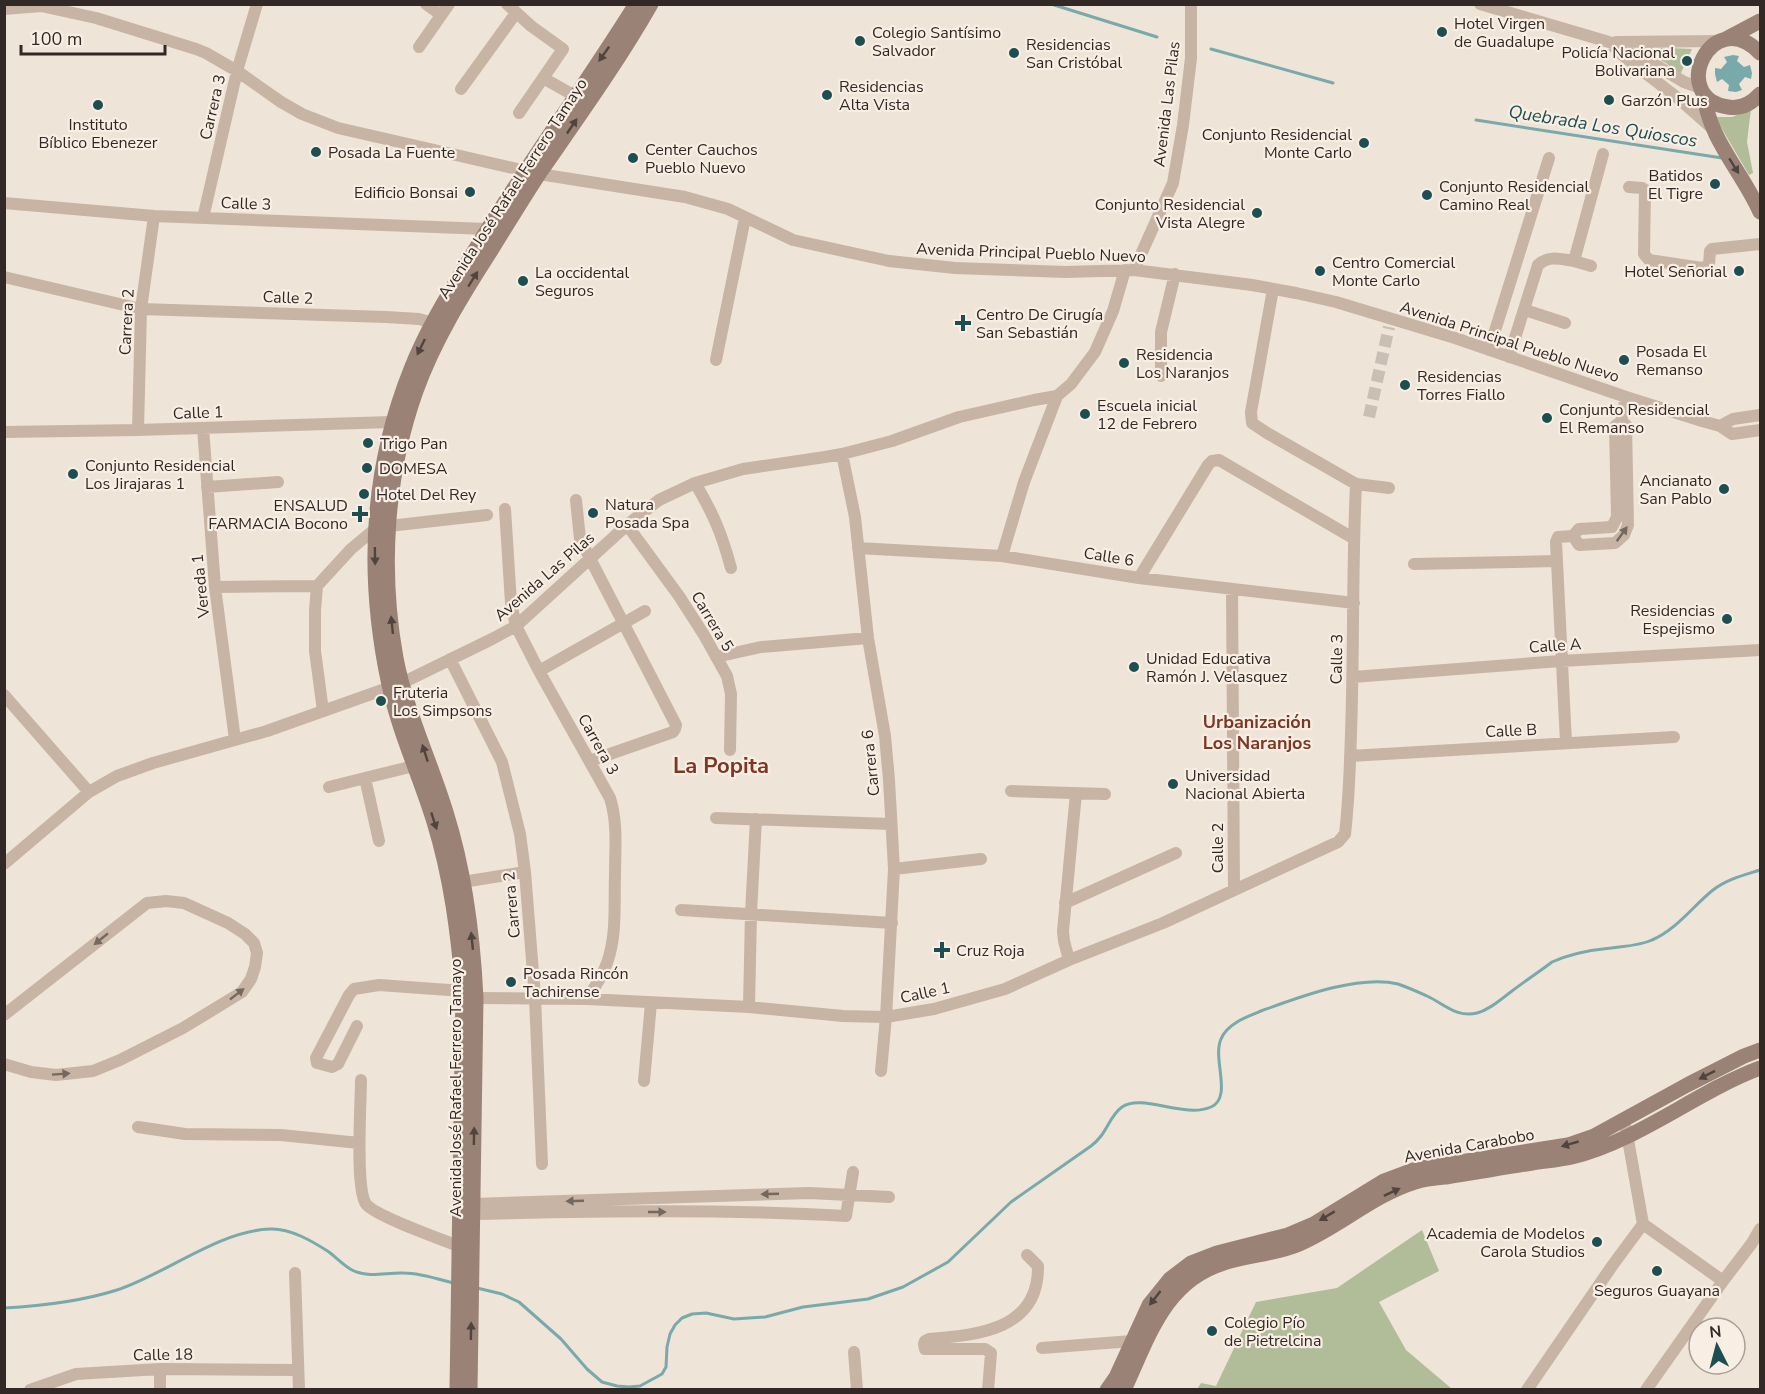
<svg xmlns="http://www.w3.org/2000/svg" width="1765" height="1394" font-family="'Nunito Sans',sans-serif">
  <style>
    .green { fill: #b1bd99 }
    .water { fill: #78a9ab }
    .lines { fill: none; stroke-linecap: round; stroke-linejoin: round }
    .stream { stroke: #78a9ab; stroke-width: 3 }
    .street-tunnel { stroke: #c9bfb4; stroke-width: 12; stroke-dasharray: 12 6; stroke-linecap: butt }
    .street { stroke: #c7b4a4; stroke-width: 12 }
    .secondary { stroke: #9a8376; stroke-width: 15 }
    .oneway { fill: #51443e }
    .oneway2 { fill: #75685f }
    .poi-dot { fill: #1d4f52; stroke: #f8eee3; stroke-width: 2 }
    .labels { text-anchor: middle; stroke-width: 4.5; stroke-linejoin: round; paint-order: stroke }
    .poi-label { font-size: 16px; fill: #322926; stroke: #f8eee3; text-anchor: start }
    .street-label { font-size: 16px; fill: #322926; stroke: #f8eee3 }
    .water-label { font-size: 18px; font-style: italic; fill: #1d4f52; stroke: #f8eee3 }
    .neighbourhood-label { font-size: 18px; font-weight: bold; fill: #7e3722; stroke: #f8eee3 }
    .district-label { font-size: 22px; font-weight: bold; fill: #7e3722; stroke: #f8eee3 }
  </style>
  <rect width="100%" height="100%" fill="#efe4d8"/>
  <!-- green -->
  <path class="green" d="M1644 47 1692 49 1680 75 1666 63 1642 50Z
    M1751 109 1747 142 1753 173 1749 175 1715 117H1732Z
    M1422 1230 1439 1271 1379 1302 1406 1350 1452 1389H1197L1201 1383 1216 1386 1256 1302 1337 1288Z"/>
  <!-- water -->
  <path class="water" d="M1733 55 1739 56 1737 61 1744 67 1750 65 1752 73 1751 79 1745 77 1739 84 1742 90 1736 92 1728 91 1729 85 1722 79 1717 82 1715 74V68L1721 69 1727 62 1724 57Z"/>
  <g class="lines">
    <!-- stream -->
    <path class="stream" d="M1051 4 1157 37
      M1211 49 1333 83
      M1476 120 1722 158
      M477 1288 502 1294 519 1302 561 1339 587 1369 602 1382 617 1386 629 1387 640 1386 662 1374 666 1367 667 1347 670 1334 675 1325 682 1318 692 1314 706 1313 734 1319 765 1317 803 1307 868 1299 903 1287 948 1262 1011 1202 1091 1146C1095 1143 1098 1140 1101 1136 1108 1127 1112 1114 1122 1107 1142 1093 1184 1119 1211 1107 1233 1097 1212 1059 1221 1039 1227 1024 1246 1017 1261 1011 1297 998 1359 974 1398 984 1407 987 1418 992 1427 996 1444 1004 1457 1018 1477 1013 1491 1009 1501 999 1512 991 1525 981 1539 972 1552 962 1572 953 1590 950 1611 948 1625 946 1639 946 1652 940 1676 930 1693 906 1713 890 1727 879 1744 875 1760 870
      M4 1308C42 1306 82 1301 117 1290 166 1274 218 1231 270 1229 290 1228 312 1241 329 1252 337 1258 345 1267 354 1271 370 1278 388 1272 404 1273 420 1273 438 1279 453 1283"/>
    <!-- street-tunnel -->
    <path class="street-tunnel" d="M1369 417 1389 327"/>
    <!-- street -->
    <path class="street" d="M426 4 441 15
      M507 4 531 26 563 49 519 113
      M1480 4 1609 42 1632 51 1684 82 1701 88
      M4 9 41 6 96 18 196 49 206 53 237 71 281 102 302 114 338 128 539 174 685 197 728 209 793 240 889 261 955 268 1066 272 1134 270 1252 285 1296 293 1336 302 1455 338 1626 397 1702 421 1720 426 1732 434 1760 430
      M1616 42 1721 41
      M419 47 449 4
      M1614 47 1626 58 1679 99 1713 129
      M543 78 575 96
      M461 89 516 13
      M1629 187 1642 188 1645 190 1644 254 1649 260 1702 268 1709 265 1710 251 1712 249 1760 244
      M4 203 154 216 487 229
      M203 218 237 71 257 4
      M1574 261 1591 266
      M1134 270 1173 183 1183 125 1191 58V4
      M4 277 141 309 386 317 419 319 440 325
      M1273 289 1251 412 1252 423 1267 433 1356 484 1389 488
      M1525 310 1565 323
      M1489 350 1549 158
      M1509 357 1538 265C1549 255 1560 259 1574 261L1603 154
      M716 360 745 218
      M1161 376V332L1175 274
      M1621 422 1626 397
      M1720 426 1733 419 1760 415
      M203 428 215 587 235 740
      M138 430 141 309 154 216
      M4 432 138 430 392 422
      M842 454 855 517 868 638 885 736 889 780 894 869 886 1017 881 1071
      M695 483C713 513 722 534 731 568
      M207 487 278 482
      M576 500 580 539 676 725 675 729 673 732 590 761
      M505 509 511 603 516 626 539 671 610 798C618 824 615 849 615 876 614 905 617 935 607 963 602 977 595 987 587 999
      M627 525 679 596 704 635 727 676 731 694 730 750
      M389 526 487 515
      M858 548 1002 556 1139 578 1354 603
      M1002 556 1024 482 1057 396
      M1414 564 1556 561
      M1139 578 1208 465 1212 461 1219 460 1353 538
      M215 587 317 586
      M1232 589 1234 890
      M716 657 761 647 868 638
      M450 659 502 762 520 834 525 872 535 998 542 1164
      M539 671 645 611
      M1353 677 1561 661 1760 650
      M4 695 89 792
      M323 711 315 651V610L317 586 351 549 375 529
      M1566 743 1556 542 1558 537 1573 536 1579 529 1612 527 1617 517 1615 426 1621 422 1626 425 1628 525 1624 535 1615 543 1579 545 1573 536
      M1350 756 1674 737
      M329 787 365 778
      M1011 791 1105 794
      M716 818 891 824
      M379 841 365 778 414 766
      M4 864 89 792 117 776 153 763 267 731 402 683 492 639 516 626 627 525 659 500 695 483 743 469 825 457 842 454 892 441 959 417 1034 400 1057 396 1071 384 1095 352 1113 311 1125 270
      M894 869 981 859
      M463 882 525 872
      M1065 903 1176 853
      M681 910 892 923
      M1069 960 1064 941 1063 931 1076 793
      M476 998 587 999 749 1007 843 1016 886 1017 934 1009 1005 989 1069 960 1163 923 1338 842 1345 834C1349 800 1350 766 1351 733 1354 650 1352 567 1356 484
      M749 1007 751 913 756 819
      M4 1015 147 903 166 901 184 903 228 923 245 934 254 943 257 953 255 967 251 979 242 992 183 1028 120 1060 93 1071 56 1075 31 1072 4 1064
      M357 1026 338 1064 332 1067 317 1063 316 1058 349 995 354 989 379 985 463 991
      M361 1080C361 1102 355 1189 366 1204 375 1216 441 1239 458 1246
      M644 1081 651 1003
      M138 1127 185 1134 281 1135 359 1143
      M473 1204 809 1193 889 1197
      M473 1214C597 1211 722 1209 846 1216L853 1172
      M1643 1224 1723 1281
      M295 1273 299 1390
      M1042 1348 1132 1341
      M854 1352 857 1390
      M160 1369V1390
      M30 1390 76 1374 160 1369 298 1370
      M988 1390 991 1353 985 1349H925L924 1344 925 1341 929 1339C978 1335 1039 1330 1038 1266L1027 1255
      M1527 1390 1612 1266 1643 1224 1626 1128
      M1646 1390 1723 1281 1752 1243 1760 1229"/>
    <!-- secondary -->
    <path class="secondary" d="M1726 39 1760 21
      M1760 53C1712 3 1667 98 1728 107 1741 109 1752 103 1760 94
      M1704 94C1708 138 1743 173 1760 212
      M457 1390 463 991C458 933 451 877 434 822 420 776 399 732 389 685 366 578 370 471 411 369 426 331 448 295 469 260 521 172 582 91 636 4
      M470 1390 476 998C473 935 465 872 446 812 430 760 406 711 396 658 380 570 386 475 416 391 434 341 463 294 492 249 508 223 524 197 541 171 579 116 618 62 651 4
      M1107 1390 1116 1377 1149 1305 1170 1279 1191 1263 1217 1253 1288 1235 1314 1224 1384 1181 1416 1169 1568 1145 1594 1136 1687 1085 1744 1056 1760 1050
      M1124 1390C1148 1339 1164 1281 1224 1263 1248 1255 1276 1254 1299 1244 1339 1227 1373 1195 1415 1182 1425 1179 1436 1178 1446 1177 1475 1172 1503 1168 1532 1163 1545 1161 1559 1160 1572 1157 1640 1140 1696 1092 1760 1068"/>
  </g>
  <!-- one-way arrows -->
  <defs><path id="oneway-solid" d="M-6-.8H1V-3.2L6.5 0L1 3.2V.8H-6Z" transform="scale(1.5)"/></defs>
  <g class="oneway">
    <use href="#oneway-solid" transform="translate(604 54) rotate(125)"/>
    <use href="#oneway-solid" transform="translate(572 126) rotate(-56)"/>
    <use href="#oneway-solid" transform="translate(1734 166) rotate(58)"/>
    <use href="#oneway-solid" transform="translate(473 279) rotate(-58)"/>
    <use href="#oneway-solid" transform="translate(421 347) rotate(116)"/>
    <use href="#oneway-solid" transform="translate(375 556) rotate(89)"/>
    <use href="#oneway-solid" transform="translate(392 625) rotate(-96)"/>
    <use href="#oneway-solid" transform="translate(425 753) rotate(-108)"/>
    <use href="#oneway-solid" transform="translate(434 821) rotate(72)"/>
    <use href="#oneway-solid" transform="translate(472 941) rotate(-96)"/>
    <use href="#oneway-solid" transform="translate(1707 1075) rotate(153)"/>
    <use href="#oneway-solid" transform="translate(474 1136) rotate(-89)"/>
    <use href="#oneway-solid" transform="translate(1570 1144) rotate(164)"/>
    <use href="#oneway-solid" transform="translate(1392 1192) rotate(-25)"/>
    <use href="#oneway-solid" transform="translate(1327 1216) rotate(149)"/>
    <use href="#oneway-solid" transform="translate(1155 1298) rotate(128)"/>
    <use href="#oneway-solid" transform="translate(471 1331) rotate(-89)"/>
  </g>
  <g class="oneway2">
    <use href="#oneway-solid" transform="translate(1622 534) rotate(-54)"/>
    <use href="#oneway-solid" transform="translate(101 939) rotate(141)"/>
    <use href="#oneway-solid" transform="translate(237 994) rotate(-38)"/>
    <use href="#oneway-solid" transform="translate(61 1074) rotate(-4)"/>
    <use href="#oneway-solid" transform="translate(770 1194) rotate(178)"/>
    <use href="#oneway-solid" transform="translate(575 1201) rotate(178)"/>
    <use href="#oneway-solid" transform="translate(657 1212)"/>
  </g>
  <!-- markers -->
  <g class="poi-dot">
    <circle cx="1442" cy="32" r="6"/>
    <circle cx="860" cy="41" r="6"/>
    <circle cx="1014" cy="53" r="6"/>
    <circle cx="1687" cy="61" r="6"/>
    <circle cx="827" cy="95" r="6"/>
    <circle cx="1609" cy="100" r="6"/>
    <circle cx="98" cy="105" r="6"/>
    <circle cx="1364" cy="143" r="6"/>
    <circle cx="316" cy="152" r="6"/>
    <circle cx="633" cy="158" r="6"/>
    <circle cx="1715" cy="184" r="6"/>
    <circle cx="470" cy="192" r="6"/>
    <circle cx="1427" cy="195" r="6"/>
    <circle cx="1257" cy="213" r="6"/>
    <circle cx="1320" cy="271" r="6"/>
    <circle cx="1739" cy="271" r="6"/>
    <circle cx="523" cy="281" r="6"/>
    <path d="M960 314h6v6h6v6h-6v6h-6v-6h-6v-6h6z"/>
    <circle cx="1624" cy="360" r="6"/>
    <circle cx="1124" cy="363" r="6"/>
    <circle cx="1405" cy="385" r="6"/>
    <circle cx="1085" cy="414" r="6"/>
    <circle cx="1547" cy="418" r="6"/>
    <circle cx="368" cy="443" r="6"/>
    <circle cx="367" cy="468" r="6"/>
    <circle cx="73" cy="474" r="6"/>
    <circle cx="1724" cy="489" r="6"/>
    <circle cx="364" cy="494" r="6"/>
    <circle cx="593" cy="513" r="6"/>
    <path d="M357 505h6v6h6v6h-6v6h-6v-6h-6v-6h6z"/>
    <circle cx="1727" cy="619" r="6"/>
    <circle cx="1134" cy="667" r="6"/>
    <circle cx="381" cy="701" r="6"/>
    <circle cx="1173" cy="784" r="6"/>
    <path d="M939 941h6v6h6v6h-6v6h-6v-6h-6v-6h6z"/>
    <circle cx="511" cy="982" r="6"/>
    <circle cx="1597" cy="1242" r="6"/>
    <circle cx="1657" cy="1271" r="6"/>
    <circle cx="1212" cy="1331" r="6"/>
  </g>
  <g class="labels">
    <!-- poi labels -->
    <g class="poi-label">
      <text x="1454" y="29">Hotel Virgen<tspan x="1454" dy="18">de Guadalupe</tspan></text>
      <text x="872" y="38">Colegio Santísimo<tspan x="872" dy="18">Salvador</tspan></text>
      <text x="1026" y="50">Residencias<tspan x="1026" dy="18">San Cristóbal</tspan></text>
      <text x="1675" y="58" text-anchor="end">Policía Nacional<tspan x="1675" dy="18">Bolivariana</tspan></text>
      <text x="839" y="92">Residencias<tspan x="839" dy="18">Alta Vista</tspan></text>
      <text x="1621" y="106">Garzón Plus</text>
      <text x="98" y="130" text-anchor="middle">Instituto<tspan x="98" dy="18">Bíblico Ebenezer</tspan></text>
      <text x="1352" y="140" text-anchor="end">Conjunto Residencial<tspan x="1352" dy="18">Monte Carlo</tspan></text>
      <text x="645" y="155">Center Cauchos<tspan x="645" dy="18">Pueblo Nuevo</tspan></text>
      <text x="328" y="158">Posada La Fuente</text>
      <text x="1703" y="181" text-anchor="end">Batidos<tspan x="1703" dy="18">El Tigre</tspan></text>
      <text x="1439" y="192">Conjunto Residencial<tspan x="1439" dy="18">Camino Real</tspan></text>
      <text x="458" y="198" text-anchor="end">Edificio Bonsai</text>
      <text x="1245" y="210" text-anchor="end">Conjunto Residencial<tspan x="1245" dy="18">Vista Alegre</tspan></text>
      <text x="1332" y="268">Centro Comercial<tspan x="1332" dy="18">Monte Carlo</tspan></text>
      <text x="1727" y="277" text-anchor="end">Hotel Señorial</text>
      <text x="535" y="278">La occidental<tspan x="535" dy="18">Seguros</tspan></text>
      <text x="976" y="320">Centro De Cirugía<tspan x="976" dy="18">San Sebastián</tspan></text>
      <text x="1636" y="357">Posada El<tspan x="1636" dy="18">Remanso</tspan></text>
      <text x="1136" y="360">Residencia<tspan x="1136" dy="18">Los Naranjos</tspan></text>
      <text x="1417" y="382">Residencias<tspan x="1417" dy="18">Torres Fiallo</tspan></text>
      <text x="1097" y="411">Escuela inicial<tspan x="1097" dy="18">12 de Febrero</tspan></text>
      <text x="1559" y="415">Conjunto Residencial<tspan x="1559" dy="18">El Remanso</tspan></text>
      <text x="380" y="449">Trigo Pan</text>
      <text x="85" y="471">Conjunto Residencial<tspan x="85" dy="18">Los Jirajaras 1</tspan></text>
      <text x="379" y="474">DOMESA</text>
      <text x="1712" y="486" text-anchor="end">Ancianato<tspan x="1712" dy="18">San Pablo</tspan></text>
      <text x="376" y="500">Hotel Del Rey</text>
      <text x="605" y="510">Natura<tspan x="605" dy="18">Posada Spa</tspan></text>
      <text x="348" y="511" text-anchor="end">ENSALUD<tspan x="348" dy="18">FARMACIA Bocono</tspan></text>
      <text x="1715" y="616" text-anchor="end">Residencias<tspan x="1715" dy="18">Espejismo</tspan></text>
      <text x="1146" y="664">Unidad Educativa<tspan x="1146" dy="18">Ramón J. Velasquez</tspan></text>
      <text x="393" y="698">Fruteria<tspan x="393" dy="18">Los Simpsons</tspan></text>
      <text x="1185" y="781">Universidad<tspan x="1185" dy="18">Nacional Abierta</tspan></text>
      <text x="956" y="956">Cruz Roja</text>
      <text x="523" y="979">Posada Rincón<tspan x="523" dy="18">Tachirense</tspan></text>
      <text x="1585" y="1239" text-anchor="end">Academia de Modelos<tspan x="1585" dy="18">Carola Studios</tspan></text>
      <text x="1657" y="1296" text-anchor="middle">Seguros Guayana</text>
      <text x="1224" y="1328">Colegio Pío<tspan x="1224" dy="18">de Pietrelcina</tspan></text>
    </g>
    <!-- street labels -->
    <g class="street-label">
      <text transform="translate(1166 104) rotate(-83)" y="6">Avenida Las Pilas</text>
      <text transform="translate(212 107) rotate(-77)" y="6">Carrera 3</text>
      <text transform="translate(512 188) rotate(-57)" y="6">Avenida José Rafael Ferrero Tamayo</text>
      <text transform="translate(246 203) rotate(2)" y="6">Calle 3</text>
      <text transform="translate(1031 252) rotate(2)" y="6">Avenida Principal Pueblo Nuevo</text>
      <text transform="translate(288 297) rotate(2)" y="6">Calle 2</text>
      <text transform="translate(126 322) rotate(-87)" y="6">Carrera 2</text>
      <text transform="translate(1510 341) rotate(18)" y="6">Avenida Principal Pueblo Nuevo</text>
      <text transform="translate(198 412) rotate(-2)" y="6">Calle 1</text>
      <text transform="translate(1109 556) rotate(9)" y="6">Calle 6</text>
      <text transform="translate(544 576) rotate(-41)" y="6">Avenida Las Pilas</text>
      <text transform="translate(200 586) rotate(-96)" y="6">Vereda 1</text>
      <text transform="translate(713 621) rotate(59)" y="6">Carrera 5</text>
      <text transform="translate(1555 645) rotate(-4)" y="6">Calle A</text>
      <text transform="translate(1336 659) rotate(-89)" y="6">Calle 3</text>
      <text transform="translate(1511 730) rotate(-3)" y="6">Calle B</text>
      <text transform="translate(599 744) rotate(61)" y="6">Carrera 3</text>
      <text transform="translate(870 763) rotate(-96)" y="6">Carrera 6</text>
      <text transform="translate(1217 848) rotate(-90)" y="6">Calle 2</text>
      <text transform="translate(511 905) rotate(-95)" y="6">Carrera 2</text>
      <text transform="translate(925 992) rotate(-12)" y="6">Calle 1</text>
      <text transform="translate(455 1088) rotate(-90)" y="6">Avenida José Rafael Ferrero Tamayo</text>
      <text transform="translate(1469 1145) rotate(-10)" y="6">Avenida Carabobo</text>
      <text transform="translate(163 1354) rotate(-1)" y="6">Calle 18</text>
    </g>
    <!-- water labels -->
    <g class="water-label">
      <text transform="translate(1603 126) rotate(9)" y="6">Quebrada Los Quioscos</text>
    </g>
    <!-- neighbourhood labels -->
    <g class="neighbourhood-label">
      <text x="1257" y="728">Urbanización<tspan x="1257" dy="21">Los Naranjos</tspan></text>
    </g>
    <!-- district labels -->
    <g class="district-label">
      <text x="721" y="773">La Popita</text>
    </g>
  </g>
  <!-- border -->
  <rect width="1765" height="1394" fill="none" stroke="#322926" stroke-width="12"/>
  <!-- north arrow -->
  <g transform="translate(1717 1346) rotate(354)"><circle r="28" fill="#f8eee3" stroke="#a99f97" stroke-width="1.5"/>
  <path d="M0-4.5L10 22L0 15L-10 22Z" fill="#1d4f52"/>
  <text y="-9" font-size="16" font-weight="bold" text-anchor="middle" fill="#322926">N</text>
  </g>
  <!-- scale -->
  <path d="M21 45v9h144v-9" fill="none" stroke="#322926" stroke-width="3"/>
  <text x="30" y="45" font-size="18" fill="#322926" stroke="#f8eee3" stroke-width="4.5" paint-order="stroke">100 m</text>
</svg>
